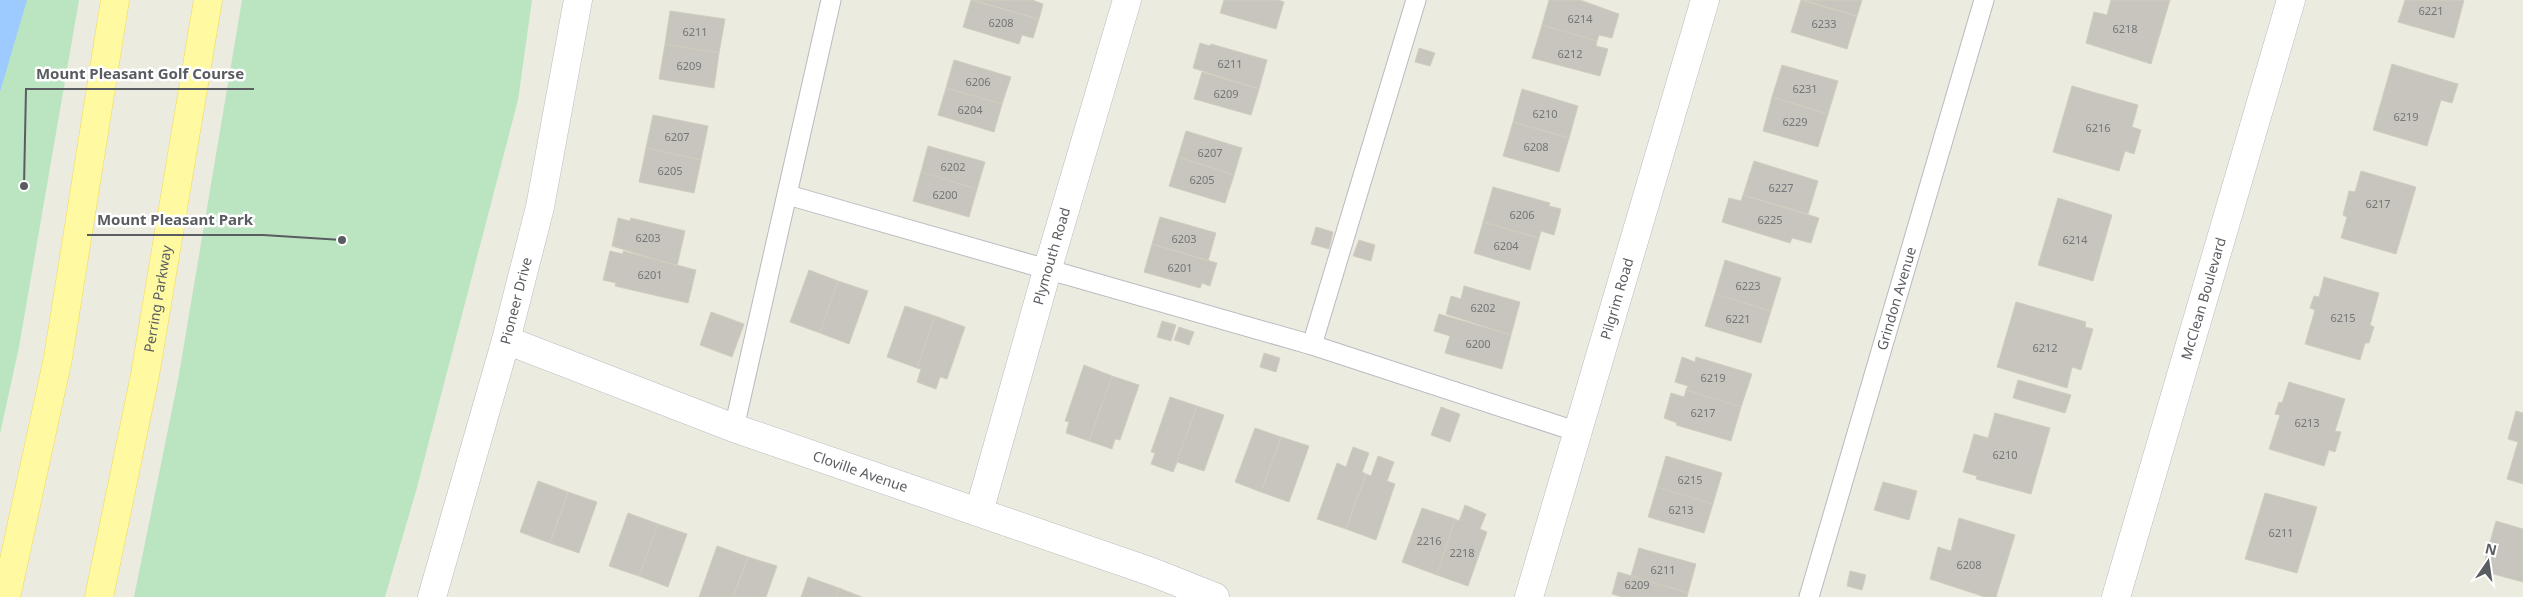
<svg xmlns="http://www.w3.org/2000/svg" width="2523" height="597" font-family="'Noto Sans',sans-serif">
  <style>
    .green { fill: #bbe5c0 }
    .water { fill: #9dcaff }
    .building { fill: #c7c5bd; stroke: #d1cdbe }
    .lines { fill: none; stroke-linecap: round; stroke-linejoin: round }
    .lane-casing { stroke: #b8babf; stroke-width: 21 }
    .street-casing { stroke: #b8babf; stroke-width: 29 }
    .secondary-casing { stroke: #b9bbc2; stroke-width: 29 }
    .primary-casing { stroke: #f3d752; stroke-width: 29 }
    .lane { stroke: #fff; stroke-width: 19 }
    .street { stroke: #fff; stroke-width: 28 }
    .secondary { stroke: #fff; stroke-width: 28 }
    .primary { stroke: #fffaa2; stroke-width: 28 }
    .labels { text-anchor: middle; stroke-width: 5; stroke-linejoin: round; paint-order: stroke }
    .number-label { font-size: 11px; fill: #747678 }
    .street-label { font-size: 14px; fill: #595c61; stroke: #fff }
    .leader { fill: none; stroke: #595c61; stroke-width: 2 }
    .callout-dot { fill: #595c61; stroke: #fff; stroke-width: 2 }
    .callout-label { font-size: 15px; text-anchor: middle; font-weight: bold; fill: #595c61; stroke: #fff; stroke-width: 5; stroke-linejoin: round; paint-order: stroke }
  </style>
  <rect width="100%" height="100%" fill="#ecebe0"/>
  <!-- green -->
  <path class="green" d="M0 0H79L19 347 0 434Z
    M242 0H532L518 100 416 491 385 597H134L178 380Z"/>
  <!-- water -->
  <path class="water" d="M0 0H27L0 92Z"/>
  <!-- building -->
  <path class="building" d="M971 0 1039 19 1033 38 1022 35 1019 44 963 27Z
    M972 0H1032L1043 4 1039 19Z
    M1224 0H1278L1284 2 1276 29 1220 13Z
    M1549 0H1580L1619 14 1612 38 1599 35 1597 41 1542 25Z
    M1801 0 1857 16 1847 49 1791 32Z
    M1802 0H1862L1857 16Z
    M2111 0H2170L2151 64 2086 43 2094 12 2107 15Z
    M2405 0H2464L2454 38 2398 22Z
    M670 11 725 19 719 53 665 44Z
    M1542 25 1597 41 1596 46 1608 49 1600 76 1532 58Z
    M1200 43 1210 46 1211 44 1267 60 1259 89 1193 68Z
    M665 44 719 53 714 88 659 79Z
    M1419 48 1435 53 1430 66 1415 62Z
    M954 60 1011 77 1002 104 946 88Z
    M2392 64 2458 84 2452 103 2441 100 2427 146 2373 130Z
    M1782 65 1838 81 1828 114 1772 97Z
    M1202 72 1259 89 1251 115 1194 99Z
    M2072 86 2138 105 2132 127 2141 130 2134 154 2125 151 2119 171 2053 152Z
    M946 88 1002 104 994 132 938 115Z
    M1522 89 1578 106 1569 138 1513 122Z
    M1772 97 1828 114 1818 147 1763 131Z
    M653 115 708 126 701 160 646 148Z
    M1513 122 1569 138 1559 172 1503 156Z
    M1186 131 1242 148 1234 175 1178 157Z
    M928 146 985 162 977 189 921 172Z
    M646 148 701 160 694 193 639 182Z
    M1178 157 1234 175 1225 203 1169 186Z
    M1754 161 1818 181 1808 214 1743 195Z
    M2361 171 2416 187 2396 254 2341 238 2347 217 2343 215 2349 191 2355 192Z
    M921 172 977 189 969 217 913 201Z
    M1493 187 1550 203 1549 206 1561 209 1554 235 1541 231 1539 238 1483 222Z
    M1743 195 1819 218 1811 243 1792 238 1790 243 1722 222 1729 198 1741 201Z
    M2058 198 2112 215 2093 281 2038 265Z
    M1160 217 1216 233 1208 261 1152 244Z
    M618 218 630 221 631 218 685 231 677 266 612 246Z
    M1483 222 1539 238 1530 270 1474 253Z
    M1316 227 1333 232 1329 249 1311 244Z
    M1359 240 1375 245 1371 261 1353 256Z
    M1152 244 1217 263 1210 286 1202 283 1200 288 1144 272Z
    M610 251 623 254V251L696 270 688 303 615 286 616 283 603 280Z
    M1725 260 1781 278 1771 311 1715 294Z
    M809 270 838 281 820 333 790 322Z
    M2324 277 2379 293 2370 325 2374 327 2369 343H2365L2360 360 2305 344 2315 310 2310 308 2314 296 2319 297Z
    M838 281 868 291 849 344 820 333Z
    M1464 286 1520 302 1511 335 1446 314 1451 296 1461 299Z
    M1715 294 1771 311 1761 343 1705 326Z
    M2016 302 2086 322 2085 327 2093 329 2081 370 2072 367 2067 388 1997 367Z
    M905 306 935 316 917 368 887 357Z
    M711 312 744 324 732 357 700 345Z
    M1439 314 1511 335 1502 369 1445 353 1450 336 1434 331Z
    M935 316 965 327 947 379 940 377 936 389 917 382 921 369 917 368Z
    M1162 321 1176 325 1171 341 1157 337Z
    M1179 327 1194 332 1189 345 1174 340Z
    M1264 353 1280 358 1276 372 1260 367Z
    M1682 357 1695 362 1696 357 1752 374 1741 407 1686 390 1688 386 1675 382Z
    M1084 365 1112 376 1089 441 1066 433 1069 422 1065 421Z
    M1112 376 1139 385 1120 440 1115 439 1112 449 1089 441Z
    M2018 380 2071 395 2065 413 2013 398Z
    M2289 382 2345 399 2335 431 2341 432 2335 452 2329 450 2324 466 2269 449 2280 415 2275 414 2279 402 2282 403Z
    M1686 390 1741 407 1731 441 1676 425 1677 423 1664 418 1671 393 1684 397Z
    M1170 397 1197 406 1173 472 1151 464 1155 453 1151 452Z
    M1197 406 1224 415 1204 471 1177 462 1173 472Z
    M1441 407 1460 414 1450 442 1431 435Z
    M2516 411 2523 413V484L2507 479 2518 442 2508 439Z
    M1995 413 2050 428 2031 494 1976 479 1977 476 1963 472 1974 434 1988 438Z
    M1255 428 1281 437 1261 492 1235 482Z
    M1281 437 1309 446 1289 502 1261 492Z
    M1353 447 1369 453 1362 472 1366 474 1346 529 1317 519 1337 463 1346 467Z
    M1378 456 1394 462 1387 481 1395 484 1376 540 1346 529 1366 474 1371 476Z
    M1666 456 1722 473 1713 504 1657 487Z
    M538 481 568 492 550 543 520 532Z
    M1883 482 1917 491 1909 520 1874 510Z
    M1657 487 1713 504 1704 533 1648 517Z
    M568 492 597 502 579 553 550 543Z
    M2265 493 2317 507 2297 573 2245 559Z
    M1465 505 1486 514 1480 529 1487 532 1468 586 1437 575 1455 519 1459 521Z
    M1422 508 1455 519 1437 575 1402 562Z
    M628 513 658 524 639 576 609 566Z
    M1959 518 2015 535 1996 597H1985L1930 579 1938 547 1951 551Z
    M2496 521 2523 529V582L2482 571Z
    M658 524 687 534 668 587 639 576Z
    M717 546 748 557 733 597H699Z
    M1639 548 1696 564 1688 593 1631 576Z
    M748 557 777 566 766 597H733Z
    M1850 571 1866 575 1862 590 1847 586Z
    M1618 572 1688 593 1687 597H1622L1612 594Z
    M808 577 839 588 836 597H801Z
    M839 588 862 597H836Z"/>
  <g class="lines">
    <!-- lane casing -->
    <g class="lane-casing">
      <g id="lane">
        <path d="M788 195 1312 345 1578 432"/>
        <path d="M1312 345 1416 0"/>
        <path d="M734 428 831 0"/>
        <path id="s1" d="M1809 597 1984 0"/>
      </g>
    </g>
    <!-- street casing -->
    <g class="street-casing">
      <g id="street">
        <path id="s2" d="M506 340 734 428 1152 572 1215 597"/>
        <path id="s3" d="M979 512 1047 271 1127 0"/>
        <path id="s4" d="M432 597 506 340 540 207 578 0"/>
        <path id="s5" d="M1529 597 1705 0"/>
      </g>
    </g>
    <!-- secondary casing -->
    <g class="secondary-casing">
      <g id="secondary">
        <path id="s6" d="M2116 597 2291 0"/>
      </g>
    </g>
    <!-- primary casing -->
    <g class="primary-casing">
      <g id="primary">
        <path d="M6 597 58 358 115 0"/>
        <path id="s7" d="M99 597 145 375 208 0"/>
      </g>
    </g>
    <!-- lane -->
    <use href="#lane" class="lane"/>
    <!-- street -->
    <use href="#street" class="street"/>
    <!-- secondary -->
    <use href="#secondary" class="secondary"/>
    <!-- primary -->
    <use href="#primary" class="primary"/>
  </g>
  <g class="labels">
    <!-- number labels -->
    <g class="number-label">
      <text x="2431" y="15">6221</text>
      <text x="1580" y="23">6214</text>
      <text x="1001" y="27">6208</text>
      <text x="1824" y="28">6233</text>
      <text x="2125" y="33">6218</text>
      <text x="695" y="36">6211</text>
      <text x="1570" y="58">6212</text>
      <text x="1230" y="68">6211</text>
      <text x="689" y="70">6209</text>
      <text x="978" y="86">6206</text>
      <text x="1805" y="93">6231</text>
      <text x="1226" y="98">6209</text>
      <text x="970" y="114">6204</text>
      <text x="1545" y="118">6210</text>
      <text x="2406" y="121">6219</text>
      <text x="1795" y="126">6229</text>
      <text x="2098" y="132">6216</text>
      <text x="677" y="141">6207</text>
      <text x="1536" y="151">6208</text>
      <text x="1210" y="157">6207</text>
      <text x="953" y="171">6202</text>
      <text x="670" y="175">6205</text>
      <text x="1202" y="184">6205</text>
      <text x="1781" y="192">6227</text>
      <text x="945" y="199">6200</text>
      <text x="2378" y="208">6217</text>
      <text x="1522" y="219">6206</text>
      <text x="1770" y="224">6225</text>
      <text x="648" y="242">6203</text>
      <text x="1184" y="243">6203</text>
      <text x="2075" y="244">6214</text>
      <text x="1506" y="250">6204</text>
      <text x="1180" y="272">6201</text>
      <text x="650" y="279">6201</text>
      <text x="1748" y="290">6223</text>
      <text x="1483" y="312">6202</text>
      <text x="2343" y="322">6215</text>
      <text x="1738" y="323">6221</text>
      <text x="1478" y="348">6200</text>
      <text x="2045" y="352">6212</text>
      <text x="1713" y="382">6219</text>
      <text x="1703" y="417">6217</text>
      <text x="2307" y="427">6213</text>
      <text x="2005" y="459">6210</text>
      <text x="1690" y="484">6215</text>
      <text x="1681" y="514">6213</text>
      <text x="2281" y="537">6211</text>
      <text x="1429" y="545">2216</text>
      <text x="1462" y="557">2218</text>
      <text x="1969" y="569">6208</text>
      <text x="1663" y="574">6211</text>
      <text x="1637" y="589">6209</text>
    </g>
    <!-- street labels -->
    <g class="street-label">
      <text dy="5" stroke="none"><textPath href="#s3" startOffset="266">Plymouth Road</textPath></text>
      <text dy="5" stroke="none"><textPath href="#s5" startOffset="311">Pilgrim Road</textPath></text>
      <text dy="5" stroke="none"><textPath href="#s1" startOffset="311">Grindon Avenue</textPath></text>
      <text dy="5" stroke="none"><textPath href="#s6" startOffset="311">McClean Boulevard</textPath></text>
      <text dy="5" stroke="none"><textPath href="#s7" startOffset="304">Perring Parkway</textPath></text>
      <text dy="5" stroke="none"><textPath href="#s4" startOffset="308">Pioneer Drive</textPath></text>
      <text dy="5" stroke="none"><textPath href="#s2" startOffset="378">Cloville Avenue</textPath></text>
    </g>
  </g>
  <!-- callouts -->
  <path class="leader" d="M24 186L26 89H254M342 240L263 235H87"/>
  <g class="callout-dot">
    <circle cx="24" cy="186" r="5"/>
    <circle cx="342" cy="240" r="5"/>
  </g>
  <g class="callout-label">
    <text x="140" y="79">Mount Pleasant Golf Course</text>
    <text x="175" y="225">Mount Pleasant Park</text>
  </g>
  <!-- north arrow -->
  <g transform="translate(2488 562) rotate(13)" stroke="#ffffff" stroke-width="4" paint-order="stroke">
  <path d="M0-4L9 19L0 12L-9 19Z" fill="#595c61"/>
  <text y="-8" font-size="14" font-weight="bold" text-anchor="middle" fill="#595c61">N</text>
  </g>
</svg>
